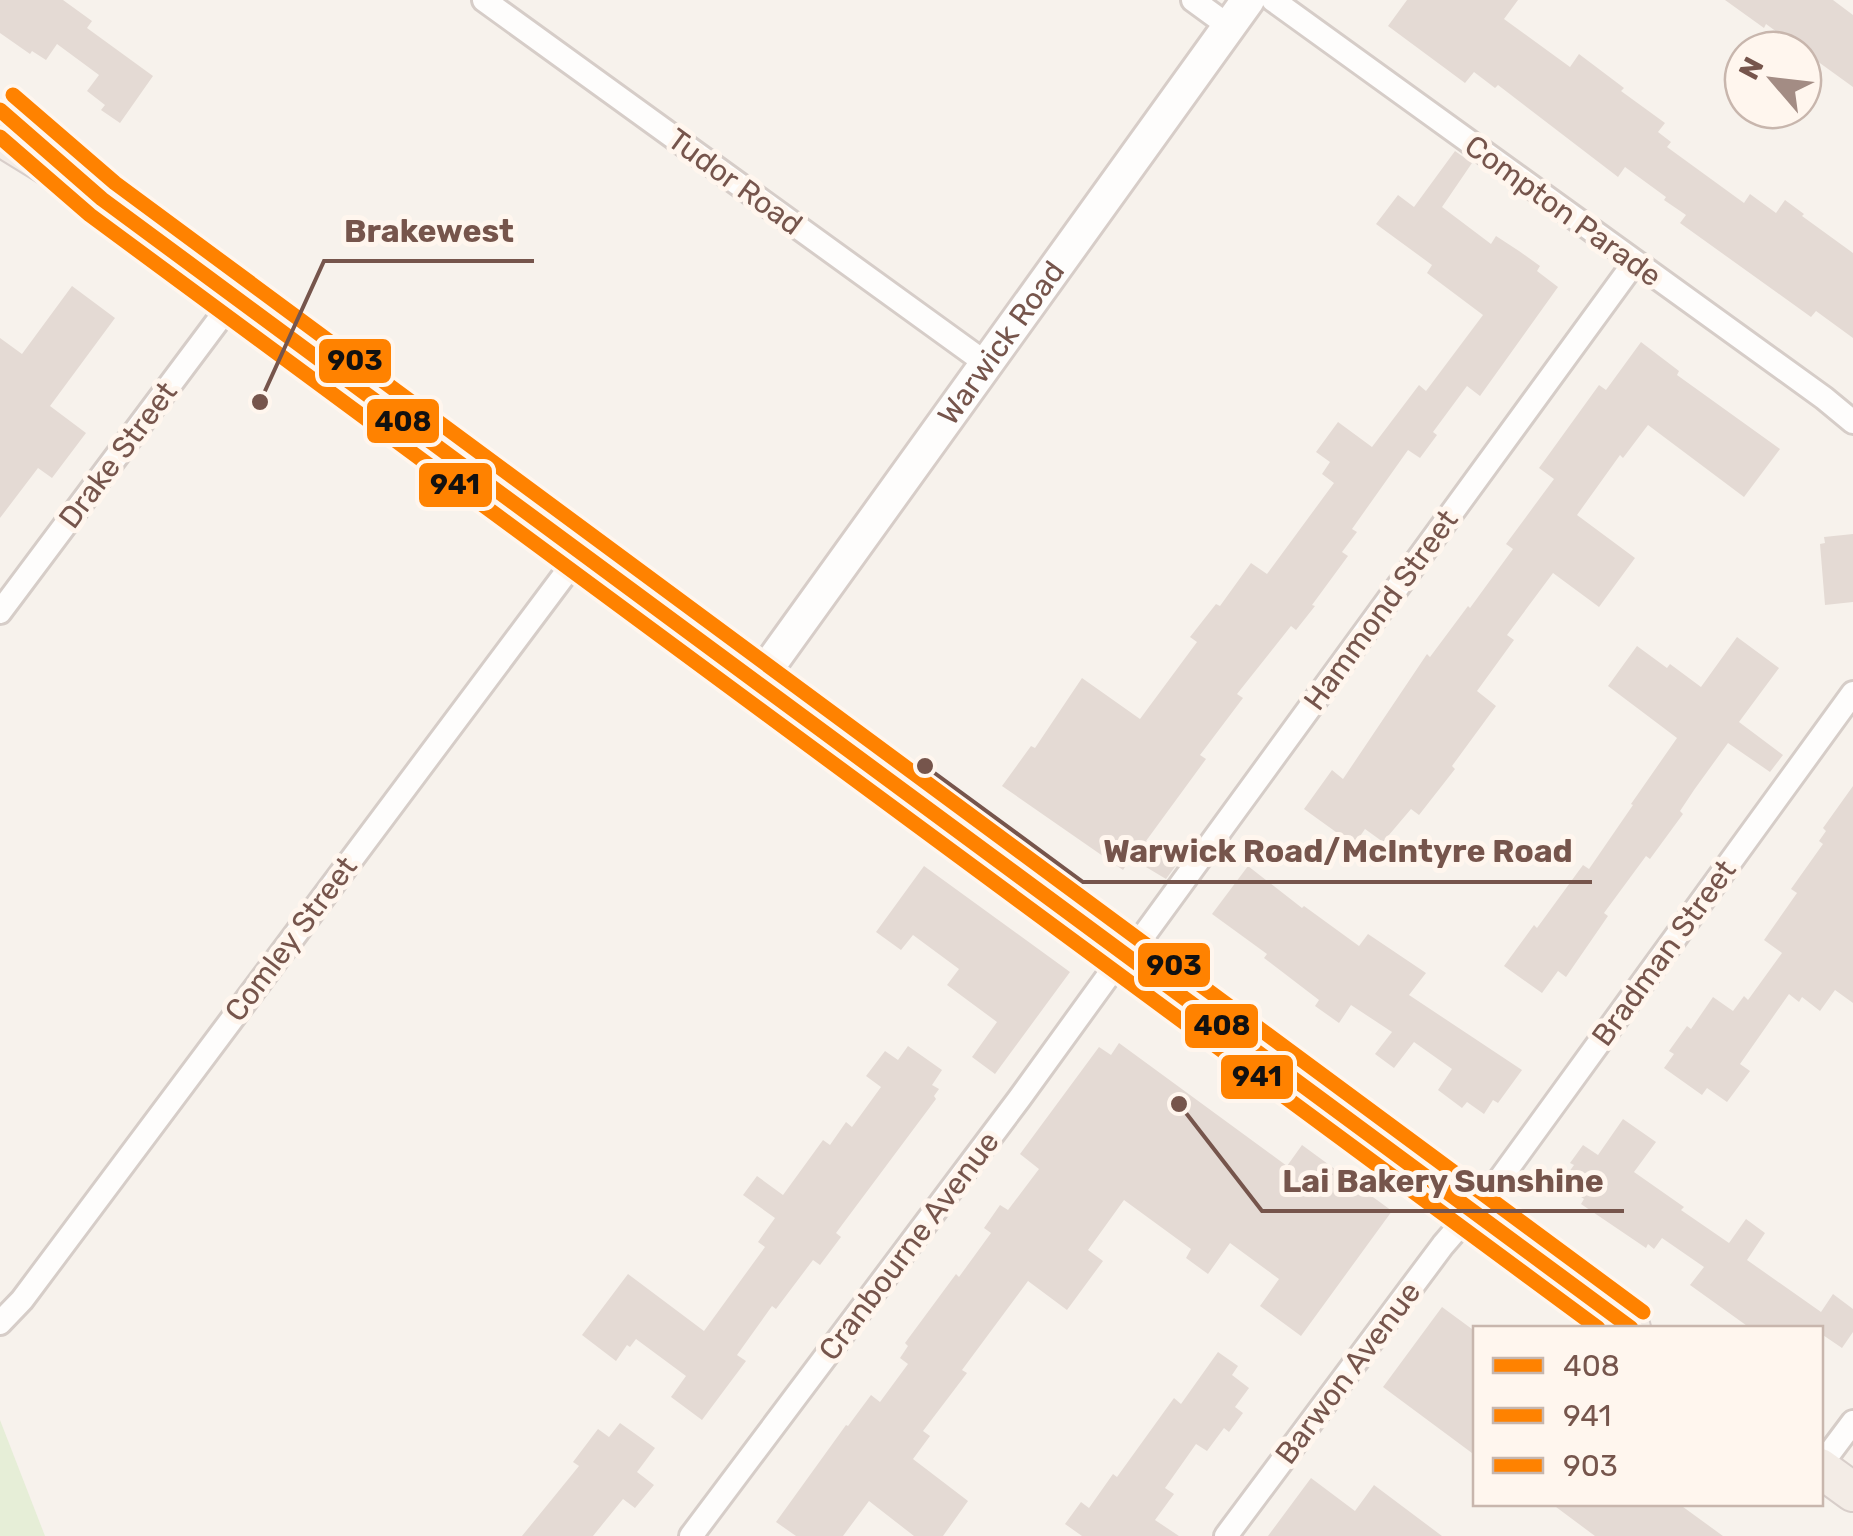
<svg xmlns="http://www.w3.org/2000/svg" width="1853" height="1536" font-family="Rubik,sans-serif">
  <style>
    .green { fill: #e6eed7 }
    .building { fill: #e4dad4 }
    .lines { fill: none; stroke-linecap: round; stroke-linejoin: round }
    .street-casing { stroke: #d6cdc8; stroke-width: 28 }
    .secondary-casing { stroke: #d7cdc8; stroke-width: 38 }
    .primary-casing { stroke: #d8ceca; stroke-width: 42 }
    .street { stroke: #fefdfc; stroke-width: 22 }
    .secondary { stroke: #fefdfc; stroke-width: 32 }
    .primary { stroke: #f3ece6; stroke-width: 38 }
    .bus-1-casing { stroke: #fff6ee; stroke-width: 22 }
    .bus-2-casing { stroke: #fff6ee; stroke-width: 22 }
    .bus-3-casing { stroke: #fff6ee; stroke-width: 22 }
    .bus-1 { stroke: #ff8200; stroke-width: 15 }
    .bus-2 { stroke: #ff8200; stroke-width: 15 }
    .bus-3 { stroke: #ff8200; stroke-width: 15 }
    .labels { text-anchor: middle; stroke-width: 10; stroke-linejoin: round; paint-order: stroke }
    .street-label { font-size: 30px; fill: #76554c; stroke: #fff6ee }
    .leader { fill: none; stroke: #76554c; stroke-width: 4 }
    .callout-dot { fill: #76554c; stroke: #fff6ee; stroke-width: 4 }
    .callout-label { font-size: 32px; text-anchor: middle; font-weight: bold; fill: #76554c; stroke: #fff6ee; stroke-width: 10; stroke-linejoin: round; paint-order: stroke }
    .line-badge { stroke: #fff6ee; stroke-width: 4 }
    .pale-badge-label { font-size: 28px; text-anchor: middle; font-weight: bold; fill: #111 }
  </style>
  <rect width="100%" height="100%" fill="#f7f2ec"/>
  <!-- green -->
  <path class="green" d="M0 1420 45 1536H0Z"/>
  <!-- building -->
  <path class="building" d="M0 0H63L92 21 87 28 153 76 120 123 101 110 105 105 87 91 99 75 57 44 46 60 32 51 30 54 0 33Z
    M1407 0H1518L1504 19 1570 67 1579 54 1624 88 1621 91 1665 123 1658 132 1671 142 1667 147 1744 203 1750 194 1776 213 1785 200 1804 214 1802 216 1853 253V338L1816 311 1811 317 1680 223 1686 215 1664 200 1666 197 1625 167 1618 177 1498 85 1495 88 1474 72 1465 83 1388 26Z
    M1725 0H1833L1853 15V87L1766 24 1764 28Z
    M1455 151 1472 163 1442 207 1491 244 1496 236 1519 251 1540 266 1537 271 1558 287 1480 396 1467 386 1433 432 1437 435 1420 458 1408 450 1352 529 1357 532 1342 552 1348 556 1312 605 1315 606 1296 630 1291 626 1237 694 1243 698 1200 755 1206 759 1146 841 1177 864 1166 879 1131 858 1123 870 1002 786 1031 746 1035 748 1082 678 1140 719 1197 642 1190 637 1216 604 1220 606 1251 563 1267 574 1334 483 1322 474 1330 462 1316 452 1338 422 1372 447 1419 385 1426 391 1483 315 1427 273 1432 265 1376 224 1398 195 1414 207Z
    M72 286 115 318 50 406 86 433 52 478 38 468 0 518V338L22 354Z
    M1641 342 1679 371 1677 375 1780 449 1744 497 1648 425 1623 458 1620 455 1577 515 1635 558 1599 607 1553 573 1507 635 1514 640 1477 691 1496 706 1452 766 1455 769 1419 815 1411 809 1383 842 1365 829 1354 845 1304 809 1332 770 1343 779 1427 654 1430 657 1468 606 1470 608 1513 549 1506 544 1554 479 1539 468 1599 385 1606 390Z
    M1853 534V602L1825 605 1820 544 1825 543 1824 537Z
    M1737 637 1779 668 1739 722 1783 755 1770 772 1728 743 1694 790 1680 811 1683 814 1650 859 1646 856 1604 913 1608 916 1566 977 1558 971 1542 993 1504 966 1534 925 1537 928 1583 865 1589 869 1633 805 1631 804 1677 738 1608 686 1637 646 1667 668 1670 664 1701 687Z
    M1853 786V1003L1835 990 1820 1011 1802 997 1799 1002 1789 994 1740 1064 1750 1071 1727 1102 1707 1088 1702 1095 1664 1068 1674 1054 1669 1051 1687 1026 1691 1029 1713 997 1733 1011 1744 996 1748 1000 1782 953 1764 940 1797 893 1791 889 1823 844 1819 841 1826 831 1823 828Z
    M924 866 1070 972 995 1074 972 1057 997 1022 947 985 959 969 913 935 901 950 876 932Z
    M1248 866 1302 908 1304 906 1359 946 1368 934 1426 973 1409 995 1522 1070 1498 1103 1493 1100 1484 1114 1467 1102 1462 1108 1438 1090 1452 1069 1414 1042 1394 1068 1375 1054 1392 1032 1351 1005 1339 1023 1315 1006 1319 1000 1264 958 1267 954 1212 914Z
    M1119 1043 1287 1166 1302 1145 1392 1211 1301 1336 1260 1306 1279 1279 1230 1243 1208 1274 1186 1258 1191 1249 1124 1200 1088 1250 1103 1261 1067 1310 1028 1281 962 1370 967 1373 923 1431 930 1436 913 1459 968 1501 943 1536H914L869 1501 843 1536H796L776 1522 846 1425 848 1426 871 1395 880 1402 908 1364 900 1358 908 1346 905 1343 956 1274 959 1277 991 1233 984 1228 1000 1205 1008 1210 1039 1169 1020 1154 1099 1047 1111 1055Z
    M908 1046 942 1070 932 1085 939 1089 934 1096 936 1099 836 1233 841 1237 820 1265 813 1260 776 1309 772 1306 737 1355 746 1361 702 1420 671 1397 686 1376 636 1339 630 1347 627 1345 616 1361 582 1335 628 1274 704 1331 765 1247 758 1242 775 1218 743 1195 757 1176 783 1195 823 1140 830 1145 846 1122 852 1127 881 1087 866 1076 885 1051 898 1060Z
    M1623 1119 1656 1142 1634 1172 1684 1207 1681 1210 1729 1243 1746 1219 1765 1233 1747 1260 1821 1312 1833 1294 1853 1309V1332L1842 1348 1820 1333V1328H1750L1690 1285 1704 1267 1662 1238 1654 1249 1648 1244 1646 1248 1581 1204 1584 1199 1561 1183 1574 1165 1570 1163 1583 1145 1598 1155Z
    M1442 1307 1476 1332V1456L1383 1387Z
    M1218 1352 1238 1366 1232 1375 1249 1388 1235 1407 1243 1413 1229 1432 1224 1428 1207 1451 1196 1444 1165 1488 1174 1494 1155 1520 1179 1536H1082L1065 1524 1081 1502 1089 1508 1113 1474 1117 1477 1174 1398 1181 1404Z
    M620 1423 655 1448 637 1472 654 1485 635 1508 623 1499 593 1536H522L579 1466 573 1462 598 1429 609 1437Z
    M1311 1478 1355 1511 1374 1485 1442 1536H1268Z
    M1552 1504H1679L1723 1536H1595Z"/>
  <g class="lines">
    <!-- street casing -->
    <g class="street-casing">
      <path id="street" d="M484 0 987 364
        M1193 0 1230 27
        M1273 0 1824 398 1853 422
        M0 612 235 298
        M1128 957 1634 263
        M0 1323 22 1300 580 554
        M1820 1466 1853 1422
        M691 1536 1019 1099 1124 954
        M1226 1536 1443 1245 1500 1179 1853 693"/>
    </g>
    <!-- secondary casing -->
    <g class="secondary-casing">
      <g id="secondary">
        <path id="s1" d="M756 684 1248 0"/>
      </g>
    </g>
    <!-- primary casing -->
    <g class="primary-casing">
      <path id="primary" d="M0 136 102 199 1631 1328
        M1820 1468 1853 1492"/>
    </g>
    <!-- street -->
    <use href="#street" class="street"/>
    <!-- secondary -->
    <use href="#secondary" class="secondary"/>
    <!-- primary -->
    <use href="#primary" class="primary"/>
    <!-- bus-1 casing -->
    <g class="bus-1-casing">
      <path id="bus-1" d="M0 110 102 199 1631 1328"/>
    </g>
    <!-- bus-2 casing -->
    <g class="bus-2-casing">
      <path id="bus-2" d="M0 137 90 215 1598 1328"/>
    </g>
    <!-- bus-3 casing -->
    <g class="bus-3-casing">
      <path id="bus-3" d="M13 95 115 183 1643 1312"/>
    </g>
    <!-- bus-1 -->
    <use href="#bus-1" class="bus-1"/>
    <!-- bus-2 -->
    <use href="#bus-2" class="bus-2"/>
    <!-- bus-3 -->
    <use href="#bus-3" class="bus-3"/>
  </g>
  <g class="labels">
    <!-- street labels -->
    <g class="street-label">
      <text transform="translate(735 182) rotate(36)" y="10">Tudor Road</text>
      <text transform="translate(1563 211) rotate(36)" y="10">Compton Parade</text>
      <text dy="10" stroke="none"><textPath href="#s1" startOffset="420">Warwick Road</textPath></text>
      <text transform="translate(118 455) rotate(-53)" y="10">Drake Street</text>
      <text transform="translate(1381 610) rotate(-54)" y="10">Hammond Street</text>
      <text transform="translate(291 939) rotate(-53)" y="10">Comley Street</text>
      <text transform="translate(1664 953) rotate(-54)" y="10">Bradman Street</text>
      <text transform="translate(909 1246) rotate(-53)" y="10">Cranbourne Avenue</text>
      <text transform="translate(1348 1373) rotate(-53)" y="10">Barwon Avenue</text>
    </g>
  </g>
  <!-- callouts -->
  <path class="leader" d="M260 402L324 261H534M925 766L1083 882H1592M1179 1104L1262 1211H1624"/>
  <g class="callout-dot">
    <circle cx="260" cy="402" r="10"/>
    <circle cx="925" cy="766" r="10"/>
    <circle cx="1179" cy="1104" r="10"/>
  </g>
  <g class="callout-label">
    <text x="429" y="242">Brakewest</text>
    <text x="1338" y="862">Warwick Road/McIntyre Road</text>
    <text x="1443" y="1192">Lai Bakery Sunshine</text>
  </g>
  <g class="line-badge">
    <rect x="317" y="337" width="76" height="48" rx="10" fill="#ff8200"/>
    <rect x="365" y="397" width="76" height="48" rx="10" fill="#ff8200"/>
    <rect x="417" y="461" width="77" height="48" rx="10" fill="#ff8200"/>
    <rect x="1136" y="941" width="76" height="48" rx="10" fill="#ff8200"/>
    <rect x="1183" y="1002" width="77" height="48" rx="10" fill="#ff8200"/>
    <rect x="1219" y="1053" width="76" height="48" rx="10" fill="#ff8200"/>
  </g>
  <g class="pale-badge-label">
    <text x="355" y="370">903</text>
    <text x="403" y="431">408</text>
    <text x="455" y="494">941</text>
    <text x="1174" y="975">903</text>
    <text x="1222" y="1035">408</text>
    <text x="1257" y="1086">941</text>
  </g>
  <!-- legend -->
  <rect x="1473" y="1326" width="350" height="180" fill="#fff6ee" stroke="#c8b6ad" stroke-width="2.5"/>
  <rect x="1493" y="1358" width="50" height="15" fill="#ff8200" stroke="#c8b6ad" stroke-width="2.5"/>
  <text x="1563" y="1376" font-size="30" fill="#76554c">408</text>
  <rect x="1493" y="1408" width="50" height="15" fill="#ff8200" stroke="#c8b6ad" stroke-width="2.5"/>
  <text x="1563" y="1426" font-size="30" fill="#76554c">941</text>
  <rect x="1493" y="1458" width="50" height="15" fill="#ff8200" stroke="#c8b6ad" stroke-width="2.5"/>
  <text x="1563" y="1476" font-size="30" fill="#76554c">903</text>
  <!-- north arrow -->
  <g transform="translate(1773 80) rotate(298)"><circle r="48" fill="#fff6ee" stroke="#c8b6ad" stroke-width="2.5"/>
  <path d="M0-8L18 38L0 25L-18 38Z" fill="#a38c84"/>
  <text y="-15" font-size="28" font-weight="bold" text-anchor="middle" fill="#76554c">N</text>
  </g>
</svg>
